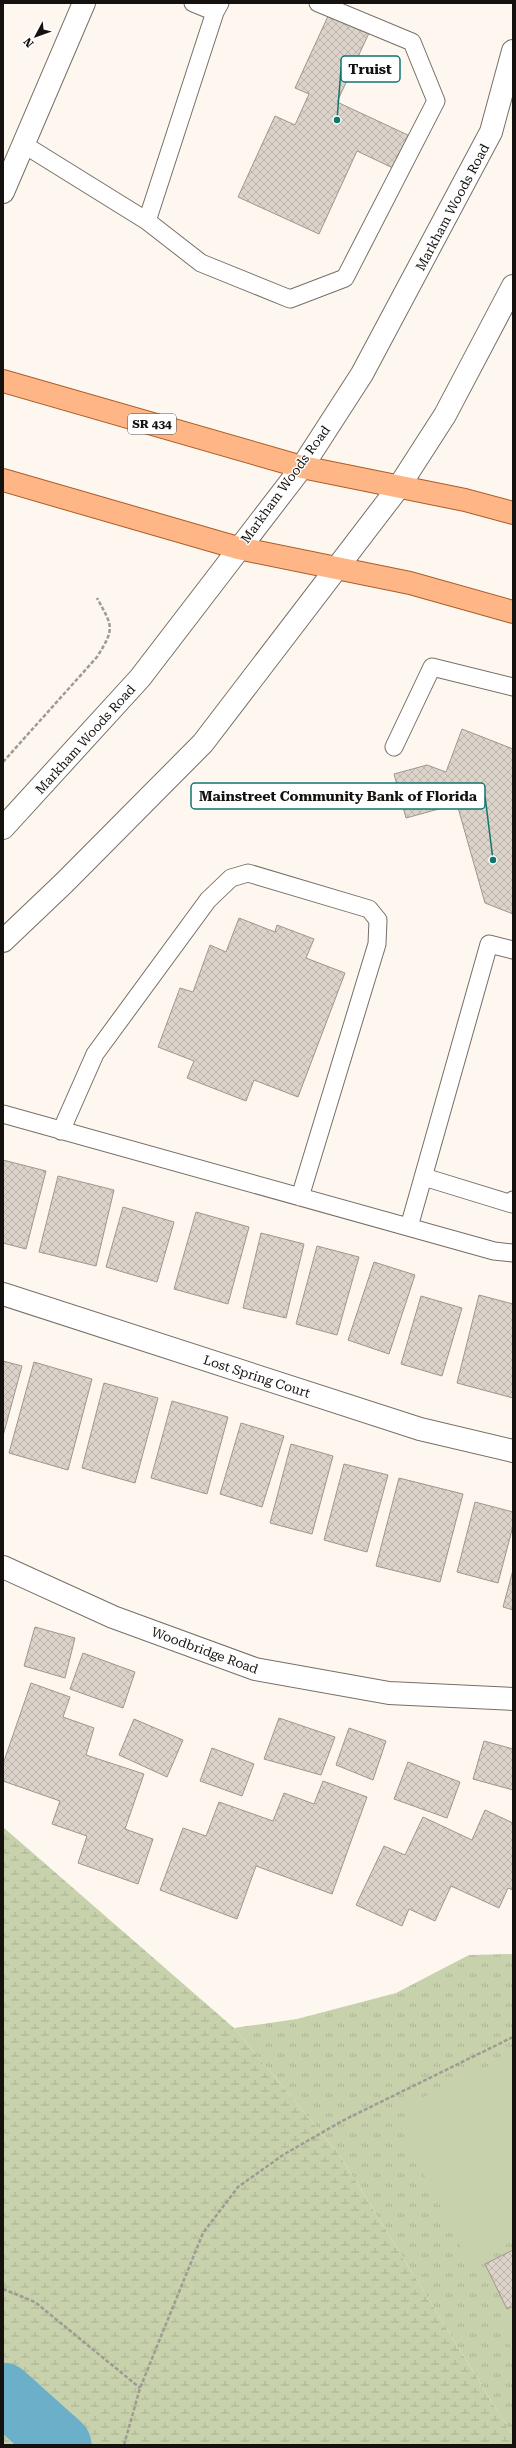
<svg xmlns="http://www.w3.org/2000/svg" width="516" height="2448" font-family="'Roboto Serif',serif">
  <style>
    .wetland { fill: url(#wetland-marsh) }
    .park { fill: url(#park-tufts) }
    .pitch { fill: #c7d2ac }
    .lines { fill: none; stroke-linecap: round; stroke-linejoin: round }
    .river { stroke: #6bafc9; stroke-width: 61 }
    .building { fill: url(#building-cross-hatch); stroke: #9f968e }
    .service-casing { stroke: #776f67; stroke-width: 19 }
    .minor-casing { stroke: #776f67; stroke-width: 24 }
    .secondary-casing { stroke: #776f67; stroke-width: 24 }
    .primary-casing { stroke: #ab5d28; stroke-width: 24 }
    .path { stroke: #a09a95; stroke-width: 2.5; stroke-dasharray: 4 2; stroke-linecap: butt }
    .service { stroke: #fff; stroke-width: 17 }
    .minor { stroke: #fff; stroke-width: 22 }
    .secondary { stroke: #fff; stroke-width: 22 }
    .primary { stroke: #feb686; stroke-width: 22 }
    .labels { text-anchor: middle; stroke-width: 3; stroke-linejoin: round; paint-order: stroke }
    .shield { fill: #fff; stroke: #5a5856; stroke-width: 1 }
    .shield-label { font-size: 12px; font-weight: bold; fill: #14110e }
    .street-label { font-size: 13px; fill: #14110e; stroke: #fff }
    .leader { fill: none; stroke: #0f766e; stroke-width: 1.5 }
    .callout-dot { fill: #0f766e; stroke: #fff; stroke-width: 1.5 }
    .callout { fill: #fff; stroke: #0f766e; stroke-width: 1.5 }
    .callout-label { font-size: 14px; text-anchor: middle; font-weight: bold; fill: #14110e }
  </style>
  <defs>
    <pattern id="wetland-marsh" width="20" height="14" patternUnits="userSpaceOnUse"><rect width="20" height="14" fill="#c7d2ac"/><path d="M1 5h8M5 5V1M11 12h8M15 12V8" fill="none" stroke="#aab393"/></pattern>
    <pattern id="park-tufts" width="24" height="20" patternUnits="userSpaceOnUse"><rect width="24" height="20" fill="#c7d2ac"/><path d="M3 7l-1-3M5 7V3M7 7l1-3M15 17l-1-3M17 17v-4M19 17l1-3" fill="none" stroke="#aab393"/></pattern>
    <pattern id="building-cross-hatch" width="8" height="8" patternUnits="userSpaceOnUse"><rect width="8" height="8" fill="#dcd3ca"/><path d="M0 0l8 8M0 8l8-8" fill="none" stroke="#bcb4ac"/></pattern>
  </defs>
  <rect width="100%" height="100%" fill="#fef7f0"/>
  <!-- wetland -->
  <path class="wetland" d="M3 1827 234 2028 339 2154 513 2436V2445H3Z"/>
  <!-- park -->
  <path class="park" d="M513 1954V2436L339 2154 234 2028 297 2019 396 1993 469 1955Z"/>
  <!-- pitch -->
  <path class="pitch" d="M513 2054V2241L469 2263 401 2129 409 2104Z
    M513 2318V2352L500 2325Z"/>
  <g class="lines">
    <!-- river -->
    <path class="river" d="M3 2393 61 2445"/>
  </g>
  <!-- building -->
  <path class="building" d="M329 14 369 33 337 102 410 136 395 169 357 151 319 234 238 197 275 116 295 125 309 94 295 88Z
    M462 729 513 749V914L485 903 457 804 406 818 394 774 427 765 446 772Z
    M239 918 275 932 277 925 314 939 306 958 345 973 298 1097 254 1080 246 1101 187 1078 194 1061 158 1047 180 988 193 992 210 945 226 952Z
    M3 1160 46 1171 26 1249 3 1243Z
    M58 1176 114 1190 96 1266 39 1252Z
    M123 1207 174 1222 157 1282 106 1267Z
    M196 1212 249 1227 228 1304 174 1289Z
    M261 1233 304 1244 286 1318 243 1308Z
    M317 1246 359 1257 337 1335 296 1324Z
    M374 1262 415 1275 389 1354 348 1340Z
    M479 1295 513 1304V1398L457 1383Z
    M421 1296 462 1308 442 1376 401 1364Z
    M3 1361 22 1366 3 1436Z
    M34 1362 92 1379 68 1470 9 1453Z
    M104 1383 158 1398 135 1483 82 1468Z
    M172 1401 228 1417 207 1494 151 1478Z
    M241 1423 284 1436 262 1507 220 1494Z
    M291 1444 333 1456 312 1534 270 1523Z
    M344 1464 388 1475 367 1552 324 1540Z
    M399 1478 463 1494 440 1582 376 1566Z
    M475 1502 513 1512V1526L498 1583 457 1572Z
    M513 1570V1610L503 1607Z
    M35 1627 75 1638 65 1678 24 1666Z
    M83 1653 135 1672 123 1708 70 1689Z
    M31 1683 70 1697 63 1717 94 1728 86 1755 144 1774 125 1829 153 1839 138 1884 78 1863 87 1836 52 1824 60 1801 3 1781V1764Z
    M279 1718 335 1737 321 1775 264 1759Z
    M134 1719 183 1740 167 1777 119 1755Z
    M349 1728 386 1741 373 1780 336 1765Z
    M484 1741 513 1749V1790L473 1779Z
    M212 1748 254 1764 242 1796 200 1781Z
    M408 1762 460 1782 447 1818 394 1799Z
    M323 1781 367 1797 332 1894 256 1866 237 1919 160 1890 183 1828 206 1836 219 1802 273 1821 284 1793 314 1804Z
    M485 1810 513 1823V1890L508 1888 499 1908 451 1886 435 1921 409 1909 402 1926 356 1905 384 1846 405 1855 423 1817 472 1840Z
    M513 2250V2306L507 2309 485 2264Z"/>
  <g class="lines">
    <!-- service casing -->
    <g class="service-casing">
      <path id="service" d="M193 3 215 12
        M23 144 147 221 201 263 290 299 345 278 436 101 412 42 318 3
        M147 221 215 12 220 3
        M394 747 432 667 513 687
        M3 1114 494 1251 513 1253
        M61 1131 95 1054 208 900 231 878 248 873 369 909 378 920 377 944 300 1197
        M424 1177 512 1204 513 1200
        M409 1227 489 944 513 950"/>
    </g>
    <!-- minor casing -->
    <g class="minor-casing">
      <path id="minor" d="M3 192 84 3
        M3 1294 420 1429 513 1451
        M3 1567 113 1617 255 1669 389 1693 513 1699"/>
    </g>
    <!-- secondary casing -->
    <g class="secondary-casing">
      <path id="secondary" d="M3 828 140 678 302 467 362 374 491 132 513 51
        M3 941 64 883 203 743 398 488 445 415 513 286"/>
    </g>
    <!-- primary casing -->
    <g class="primary-casing">
      <path id="primary" d="M3 381 302 467 465 500 513 513
        M3 480 238 548 410 583 513 612"/>
    </g>
    <!-- path -->
    <path class="path" d="M3 762 97 657C115 628 113 627 97 598
      M3 2289 35 2302 140 2388
      M124 2445 140 2388 203 2233 238 2187 283 2155 342 2121 513 2037"/>
    <!-- service -->
    <use href="#service" class="service"/>
    <!-- minor -->
    <use href="#minor" class="minor"/>
    <!-- secondary -->
    <use href="#secondary" class="secondary"/>
    <!-- primary -->
    <use href="#primary" class="primary"/>
  </g>
  <g class="labels">
    <!-- shield labels -->
    <rect class="shield" x="128" y="414" width="48" height="20" rx="3"/>
    <g class="shield-label">
      <text x="152" y="428">SR 434</text>
    </g>
    <!-- street labels -->
    <g class="street-label">
      <text transform="translate(452 207) rotate(-62)" y="5">Markham Woods Road</text>
      <text transform="translate(285 484) rotate(-54)" y="5">Markham Woods Road</text>
      <text transform="translate(85 739) rotate(-48)" y="5">Markham Woods Road</text>
      <text transform="translate(257 1376) rotate(18)" y="5">Lost Spring Court</text>
      <text transform="translate(205 1650) rotate(20)" y="5">Woodbridge Road</text>
    </g>
  </g>
  <!-- callouts -->
  <path class="leader" d="M337 120L341 69M493 860L485 796"/>
  <g class="callout-dot">
    <circle cx="337" cy="120" r="4"/>
    <circle cx="493" cy="860" r="4"/>
  </g>
  <g class="callout">
    <rect x="341" y="56" width="59" height="26" rx="4"/>
    <rect x="191" y="783" width="294" height="26" rx="4"/>
  </g>
  <g class="callout-label">
    <text x="370" y="74">Truist</text>
    <text x="338" y="801">Mainstreet Community Bank of Florida</text>
  </g>
  <!-- border -->
  <rect width="516" height="2448" fill="none" stroke="#14110e" stroke-width="8"/>
  <!-- north arrow -->
  <g transform="translate(36 36) rotate(229)" stroke="#ffffff" stroke-width="3" paint-order="stroke">
  <path d="M0-3L7 15L0 10L-7 15Z" fill="#14110e"/>
  <text y="-6" font-size="11" font-weight="bold" text-anchor="middle" fill="#14110e">N</text>
  </g>
</svg>
